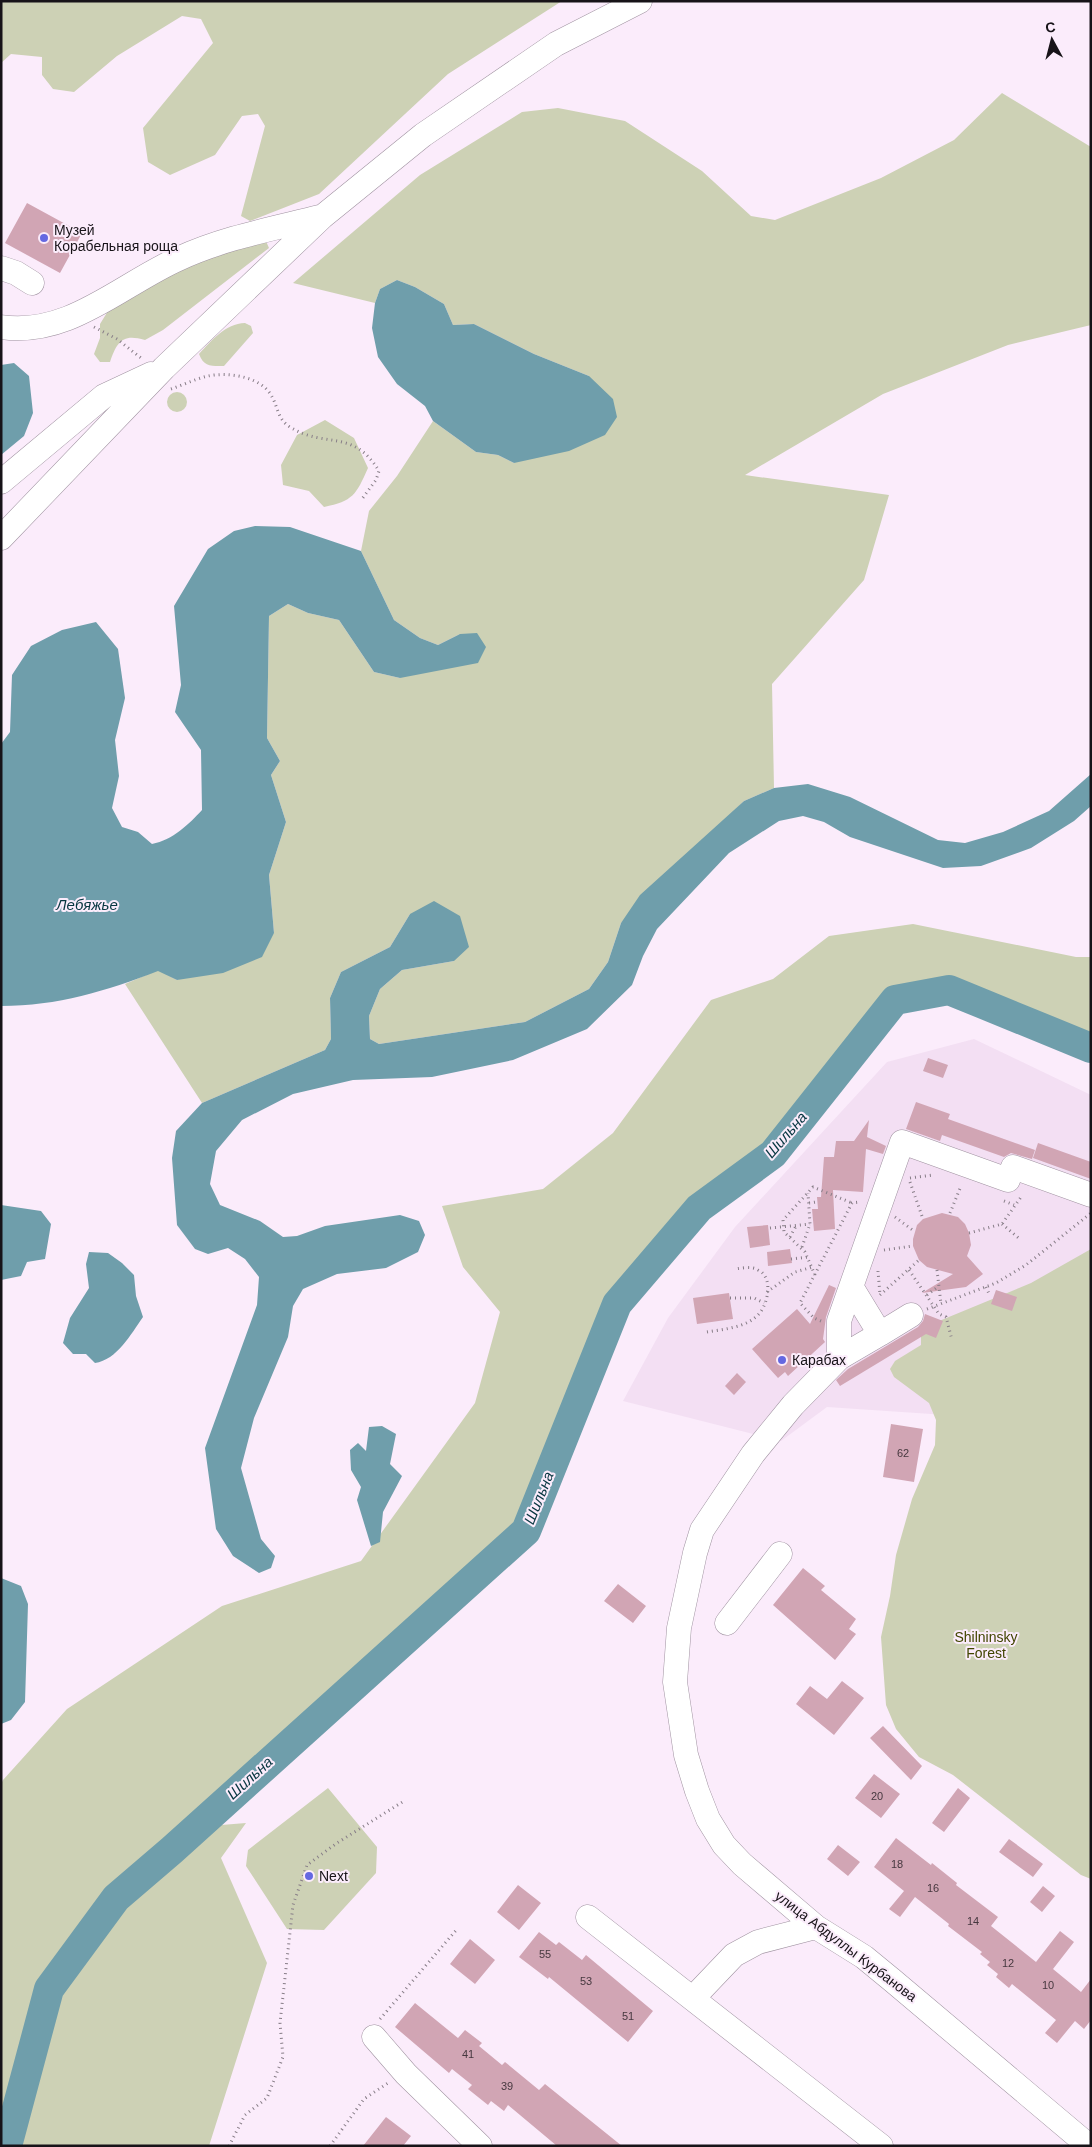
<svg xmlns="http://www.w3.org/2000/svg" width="1092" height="2147" font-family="Helvetica,sans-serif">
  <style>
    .built { fill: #f3dff3 }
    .green { fill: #cdd1b5 }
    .water { fill: #6f9eab }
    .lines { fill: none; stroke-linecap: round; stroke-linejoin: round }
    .river { stroke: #6f9eab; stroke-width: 30 }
    .building { fill: #d1a5b4 }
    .minor-casing { stroke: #a093a1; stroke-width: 25 }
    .path { stroke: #877d87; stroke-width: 3; stroke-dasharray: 1 4; stroke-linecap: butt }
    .minor { stroke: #fff; stroke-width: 24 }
    .poi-dot { fill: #6468e1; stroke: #fbecfb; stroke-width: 2 }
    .labels { text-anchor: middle; stroke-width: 4; stroke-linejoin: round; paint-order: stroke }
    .number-label { font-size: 11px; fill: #46383f }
    .poi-label { font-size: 14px; fill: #171318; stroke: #fbecfb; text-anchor: start }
    .park-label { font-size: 14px; fill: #414500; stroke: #fbecfb }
    .street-label { font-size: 14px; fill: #171318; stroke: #fbecfb }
    .water-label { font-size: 15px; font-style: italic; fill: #073640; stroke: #fbecfb }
  </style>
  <rect width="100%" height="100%" fill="#fbecfb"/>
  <!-- built -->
  <path class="built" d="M974 1039 1091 1095V1313L976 1417 827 1407 781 1441 623 1401 668 1318 735 1227 887 1062Z"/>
  <!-- green -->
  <path class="green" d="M1 1H562L448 74 319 194 250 221 241 216 265 126 258 114 242 116 215 155 170 175 148 162 143 128 213 43 201 19 182 16 117 56 74 92 53 89 42 75V57L11 54 1 63Z
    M1002 93 1091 147V325L1008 345 883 394 745 475 889 495 864 580 772 684 774 788 744 801 621 923 608 962 589 989 525 1022 379 1044 370 1039 369 1016 380 989 402 970 454 961 410 914 390 947 341 972 330 998 331 1039 325 1050 202 1103 125 984 158 970 177 980 274 933 269 875 286 822 271 775 280 761 267 738 269 616 288 604 308 613 339 620 374 672 400 678 460 634 438 645 420 638 394 620 361 551 369 511 397 476 433 421 476 452 498 455 514 463 589 376 534 354 474 324 453 325 444 304 415 287 397 280 380 289 375 303 293 283 420 175 522 112 558 108 625 121 702 171 751 216 775 220 881 178 954 140Z
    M265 239 269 248 163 330 145 340C122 333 117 342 110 362H100L94 354 100 338V324L108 311 182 266Z
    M245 323 251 326 253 333 224 366C211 366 204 367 199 354 212 340 225 324 245 323Z
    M167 402a10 10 0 1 1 20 0a10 10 0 1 1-20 0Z
    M325 420 354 438 368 468C356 495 353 501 324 507L309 491 283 485 281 465 297 435Z
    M913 924 1076 957H1091V1048L949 990 895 1000 773 1154 699 1208 617 1304 526 1531 176 1847 209 1826 246 1823 221 1858 267 1963 209 2146H1V1784L3 1780 67 1709 222 1606 361 1561 475 1403 500 1312 463 1267 442 1206 543 1189 613 1133 711 1000 773 979 829 936Z
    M1091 1249V1879L1081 1875 953 1775 919 1757 896 1729 886 1705 881 1637 890 1596 896 1555 912 1499 935 1445 936 1420 929 1403 894 1377 890 1369 895 1361 921 1345V1334L927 1326 1031 1283Z
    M328 1788 377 1847 376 1873 324 1930 287 1929 246 1866 248 1850Z"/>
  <!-- water -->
  <path class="water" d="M397 280 415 287 444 304 453 325 474 324 534 354 589 376 613 399 617 417 605 435 569 451 514 463 498 455 476 452 433 421 425 406 397 384 378 357 372 328 375 303 380 289Z
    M14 363 29 376 33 413 24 436 1 455V365Z
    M255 526 290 527 361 551 394 620 420 638 438 645 460 634 477 633 486 647 478 663 400 678 374 672 339 620 308 613 288 604 269 616 267 738 280 761 271 775 286 822 269 875 274 933 262 957 223 973 177 980 158 971C106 991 58 1006 1 1006V744L10 732 12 675 31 646 62 630 96 622 118 649 125 698 115 740 119 776 112 808 122 827 138 832 152 844C173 840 189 824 202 810L201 750 175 712 181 685 174 606 208 549 234 531Z
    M1091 774V806L1074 821 1031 848 981 866 943 868 850 837 824 822 803 816 779 821 729 853 657 929 643 956 632 985 587 1029 513 1060 432 1077 353 1080 293 1094 242 1120 216 1151 210 1184 220 1205 260 1221 283 1237 297 1236 325 1226 400 1215 419 1221 425 1235 418 1252 386 1268 337 1274 303 1289 293 1306 288 1337 254 1418 241 1468 261 1539 275 1556 271 1568 259 1573 233 1556 216 1529 205 1448 257 1305 259 1277 245 1259 228 1248 208 1254 195 1249 177 1225 172 1158 176 1131 202 1103 325 1050 331 1039 330 998 341 972 390 947 410 914 434 901 460 916 469 947 454 961 402 970 380 989 369 1016 370 1039 379 1044 525 1022 589 989 608 962 621 923 640 895 744 801 774 788 808 784 850 797 938 840 965 843 1003 832 1049 811Z
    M1 1205 41 1211 51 1224 45 1259 27 1262 21 1276 1 1280Z
    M89 1252 108 1253 122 1263 134 1275 136 1296 143 1317C131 1334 117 1360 95 1363L86 1354H73L63 1343 70 1318 89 1288 86 1264Z
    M382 1426 396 1434 390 1464 402 1476 383 1512 380 1542 371 1546 357 1500 361 1487 351 1470 350 1450 358 1443 366 1451 369 1427Z
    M1 1578 21 1586 28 1604 25 1702 11 1720 1 1724Z"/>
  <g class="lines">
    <!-- river -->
    <path class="river" d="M7 2146 49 1989 116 1898 172 1850 526 1531 617 1304 699 1208 773 1154 895 1000 949 990 1091 1048"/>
  </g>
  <!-- building -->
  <path class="building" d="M27 203 82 233 60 273 5 243Z
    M928 1058 948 1065 943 1078 923 1071Z
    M916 1102 950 1114 948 1119 1035 1150 1032 1159 1011 1153 1004 1157 942 1135 940 1141 906 1129Z
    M869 1120 867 1137 886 1146 883 1154 866 1149 863 1192 833 1190 835 1229 814 1231 812 1209H818L817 1197H821L824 1157H834L836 1141H854Z
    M1038 1143 1091 1162V1179L1033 1158Z
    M942 1213 958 1217 965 1224 969 1233 971 1245 967 1256 983 1274 966 1287 922 1293 953 1274 927 1267 919 1260 913 1246V1239L917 1225 923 1219Z
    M768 1225 770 1245 750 1248 747 1227Z
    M790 1249 792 1263 768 1266 767 1252Z
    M829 1285 836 1288 826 1317 823 1339 825 1342 788 1376 785 1372 778 1378 752 1349 797 1309 810 1324Z
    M996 1290 1017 1297 1012 1311 991 1304Z
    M729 1293 733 1319 697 1324 693 1298Z
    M925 1314 943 1321 936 1338 926 1334 840 1386 836 1380 848 1369 918 1327 923 1321Z
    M737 1373 746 1382 734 1395 725 1386Z
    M891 1424 923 1429 914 1482 883 1477Z
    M803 1568 825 1586 821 1590 856 1619 849 1629 856 1634 835 1660 773 1605Z
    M618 1584 646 1606 633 1623 604 1601Z
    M842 1681 864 1698 834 1735 796 1704 810 1686 827 1699Z
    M883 1726 922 1766 911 1780 870 1738Z
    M874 1774 900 1794 881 1818 855 1798Z
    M958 1788 970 1798 944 1832 932 1823Z
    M896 1838 931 1865 932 1863 957 1883 956 1885 998 1917 991 1926 1036 1962 1060 1931 1074 1942 1053 1969 1081 1992 1091 1979V2020L1084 2029 1075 2021 1057 2043 1045 2033 1056 2020 1012 1984 1009 1988 996 1977 998 1974 987 1965 990 1962 980 1954 982 1952 948 1926 949 1924 915 1897 900 1917 889 1909 904 1891 874 1867Z
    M1009 1839 1043 1864 1033 1877 999 1852Z
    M838 1845 860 1862 848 1876 827 1859Z
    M518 1885 541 1903 519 1930 497 1912Z
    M1043 1886 1055 1896 1042 1912 1030 1902Z
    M539 1932 556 1945 559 1942 582 1960 586 1955 653 2011 628 2042 549 1977 548 1979 519 1957Z
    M470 1939 495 1960 475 1984 450 1964Z
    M415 2003 458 2038 465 2030 482 2043 479 2046 502 2065 505 2062 539 2090 545 2084 622 2146H557L508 2105 504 2111 491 2101 488 2105 468 2089 472 2085 452 2069 449 2073 395 2027Z
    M386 2117 411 2136 403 2146H363Z"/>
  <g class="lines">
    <!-- minor casing -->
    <g class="minor-casing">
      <path id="minor" d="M1 268 16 273 32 283
        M1 327C69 337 120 285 178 259 223 238 272 229 320 217
        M1 482 104 396 151 374
        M1 538 164 368 322 217 423 135 556 44 640 1
        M852 1288 880 1334 839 1358 793 1405 753 1454 702 1530 695 1553 679 1628 675 1682 686 1755 697 1791 708 1819 724 1845 742 1864 816 1927 864 1957 892 1980 1089 2146
        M880 1334 911 1315
        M839 1358V1321L902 1142 1008 1180 1013 1167 1091 1195
        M727 1623 780 1554
        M588 1917 881 2146
        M693 1998 734 1955 758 1942 816 1927
        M374 2037 406 2074 480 2146"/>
    </g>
    <!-- path -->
    <path class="path" d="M94 327 117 339 141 358
      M171 389C183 385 195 379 208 376 227 372 260 376 271 395 278 406 277 419 290 427 325 449 353 428 379 471L376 480 362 499
      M910 1178 933 1175
      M910 1182 923 1219
      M1004 1201 1014 1205
      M809 1203 816 1202
      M950 1213 961 1186
      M895 1217 914 1231
      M1002 1224 1021 1240
      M770 1228 810 1224
      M969 1233 1002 1224 1021 1197
      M790 1237 796 1226
      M802 1247 810 1224 808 1193
      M884 1250 913 1246
      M791 1259 809 1257
      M909 1270 939 1314 946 1317 952 1340
      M937 1270 941 1304
      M878 1271 880 1295
      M815 1275 805 1252 784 1232 783 1220 813 1187 852 1203
      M986 1287 990 1296
      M767 1292 795 1272 813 1267
      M880 1295 919 1260
      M927 1295 939 1286
      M730 1298H754L764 1303
      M927 1309 996 1283 1026 1265 1091 1213
      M821 1321 814 1318 800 1303 852 1203 860 1202
      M707 1332C724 1329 745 1328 758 1315 768 1305 774 1277 758 1270 752 1266 742 1268 735 1269
      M380 2019 458 1928
      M229 2146 245 2115 267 2098 283 2057 280 2023 293 1905 307 1865 337 1843 404 1801
      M330 2146 364 2099 388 2083"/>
    <!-- minor -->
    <use href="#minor" class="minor"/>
  </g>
  <!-- markers -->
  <g class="poi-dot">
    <circle cx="44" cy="238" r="5"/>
    <circle cx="782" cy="1360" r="5"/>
    <circle cx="309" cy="1876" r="5"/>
  </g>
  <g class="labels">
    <!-- number labels -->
    <g class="number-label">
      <text x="903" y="1457">62</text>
      <text x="877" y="1800">20</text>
      <text x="897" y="1868">18</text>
      <text x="933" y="1892">16</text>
      <text x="973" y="1925">14</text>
      <text x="545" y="1958">55</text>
      <text x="1008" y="1967">12</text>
      <text x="586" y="1985">53</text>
      <text x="1048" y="1989">10</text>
      <text x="628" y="2020">51</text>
      <text x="468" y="2058">41</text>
      <text x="507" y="2090">39</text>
    </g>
    <!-- poi labels -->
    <g class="poi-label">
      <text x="54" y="235">Музей<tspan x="54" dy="16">Корабельная роща</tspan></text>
      <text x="792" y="1365">Карабах</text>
      <text x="319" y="1881">Next</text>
    </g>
    <!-- park labels -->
    <g class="park-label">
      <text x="986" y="1642">Shilninsky<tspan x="986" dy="16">Forest</tspan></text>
    </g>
    <!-- street labels -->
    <g class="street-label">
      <text transform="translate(846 1946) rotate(37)" y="5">улица Абдуллы Курбанова</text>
    </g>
    <!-- water labels -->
    <g class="water-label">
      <text x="87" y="910">Лебяжье</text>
      <text transform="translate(786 1135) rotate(-49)" y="5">Шильна</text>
      <text transform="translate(539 1498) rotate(-68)" y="5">Шильна</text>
      <text transform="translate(250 1778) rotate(-42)" y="5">Шильна</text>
    </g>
  </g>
  <!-- border -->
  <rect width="1092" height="2147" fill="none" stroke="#171318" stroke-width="5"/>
  <!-- north arrow -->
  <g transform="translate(1052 40) rotate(353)" stroke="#fbecfb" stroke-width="4" paint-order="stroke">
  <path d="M0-4L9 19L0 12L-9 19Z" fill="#171318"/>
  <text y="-8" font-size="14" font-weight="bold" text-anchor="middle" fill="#171318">С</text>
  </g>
</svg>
